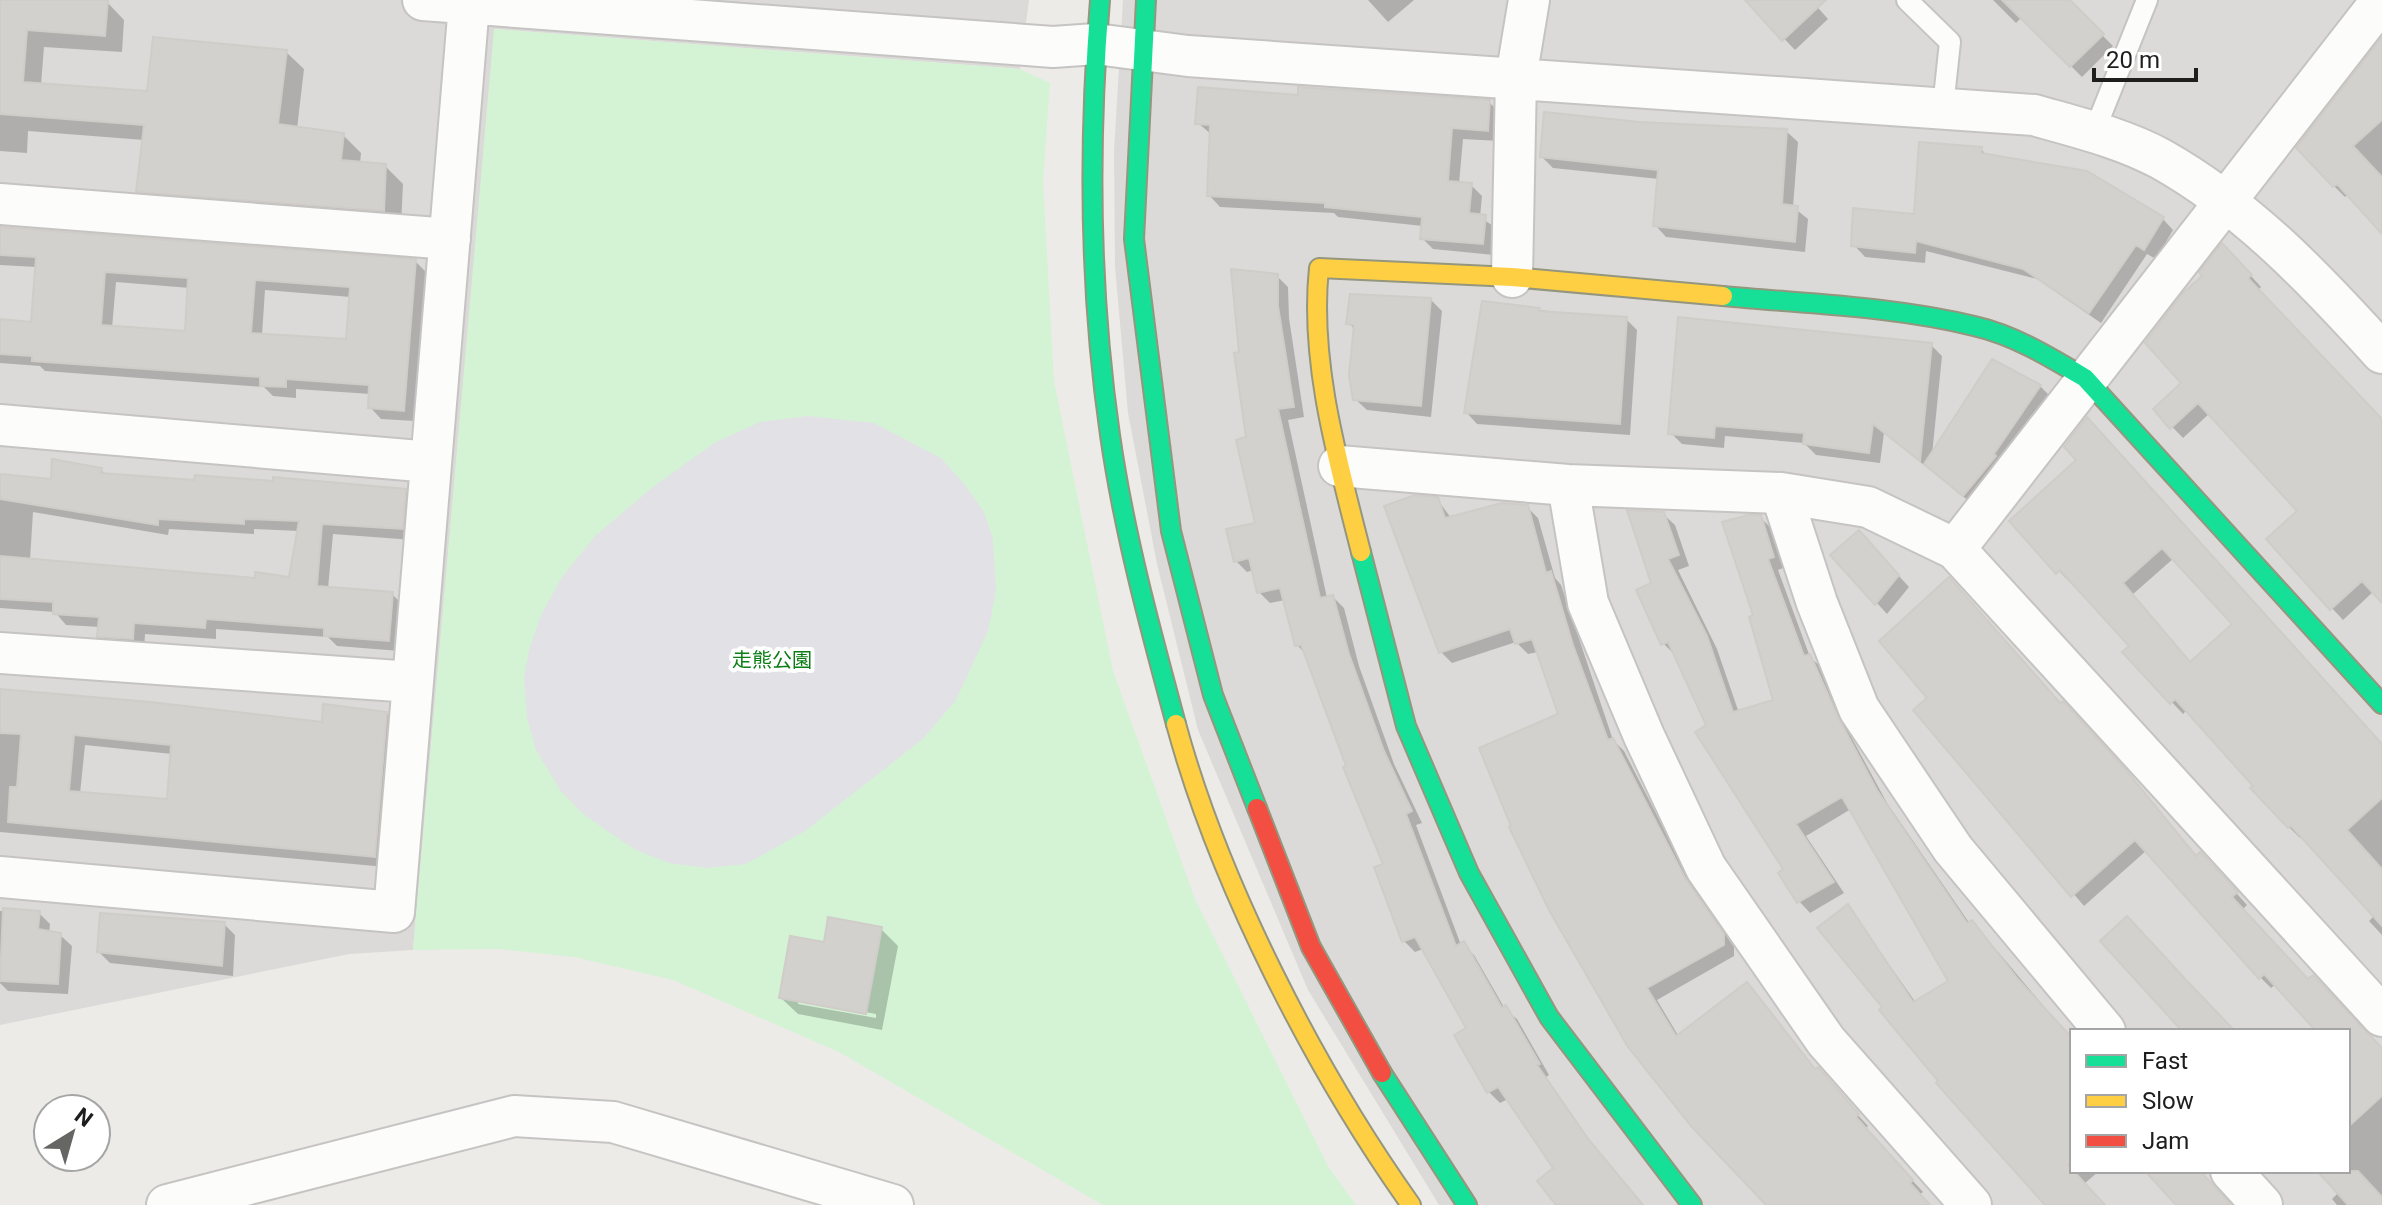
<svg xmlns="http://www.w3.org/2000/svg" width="2382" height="1205" font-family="Roboto,'Noto Sans JP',sans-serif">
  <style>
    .residential { fill: #dbdad8; fill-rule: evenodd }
    .park { fill: #d4f3d5 }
    .plaza { fill: #e2e1e6 }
    .shadow { fill: #0003; fill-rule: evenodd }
    .building { fill: #d3d1ce; stroke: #d0ccc8; stroke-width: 2; fill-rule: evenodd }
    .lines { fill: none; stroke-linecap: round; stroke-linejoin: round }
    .lane-casing { stroke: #c5c4c3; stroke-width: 24 }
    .street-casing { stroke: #c5c4c3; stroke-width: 44 }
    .fast-casing { stroke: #95967e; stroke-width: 22 }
    .slow-casing { stroke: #95967e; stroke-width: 22 }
    .jam-casing { stroke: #95967e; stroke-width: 22 }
    .lane { stroke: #fcfcfb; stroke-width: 20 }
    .street { stroke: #fcfcfb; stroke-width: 40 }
    .fast { stroke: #16e098; stroke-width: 18 }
    .slow { stroke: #ffcf43; stroke-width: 18 }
    .jam { stroke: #f24e42; stroke-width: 18 }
    .labels { text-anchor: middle; stroke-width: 8; stroke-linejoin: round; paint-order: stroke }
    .park-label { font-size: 20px; fill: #0b7e15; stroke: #fff }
  </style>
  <rect width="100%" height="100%" fill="#ecebe7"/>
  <!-- residential -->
  <path class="residential" d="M0 0H1029L1020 69 495 29 413 950 349 954 0 1025Z
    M1123 0H2382V1205H1439L1308 990 1198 730 1157 564 1128 413 1115 267 1114 151ZM2072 1031H2348V1171H2072Z"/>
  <!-- park -->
  <path class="park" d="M494 29 1020 69 1050 83 1043 182 1054 381 1113 671 1195 899 1329 1168 1356 1205H1103L839 1052 673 980 574 957 499 949 413 950Z"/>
  <!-- plaza -->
  <path class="plaza" d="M808 416 874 423 941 458 965 485 984 512 993 539 996 591 988 631 956 700 923 739 805 831 746 864 707 868 669 863 636 850 607 831 581 812 560 790 536 750 527 718 524 678 529 650 541 615 562 577 595 536 653 487 714 443 760 422Z"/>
  <!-- shadow -->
  <path class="shadow" d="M0 0 107 2 124 20 122 52 44 47 41 85 149 93 286 52 304 69 297 129 343 135 361 153 360 164 385 166 403 184 401 227 156 208 138 191 144 140 28 131 27 153 0 151Z
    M1368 0H1414L1388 22Z
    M1747 0H1811L1828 19 1795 50Z
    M1993 0H2067L2113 46 2082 77 2022 17 2016 23Z
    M2382 50V230L2348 194 2345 197 2334 186Z
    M1299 97 1489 102 1500 113 1499 141 1463 139 1459 184 1471 185 1482 196 1480 217 1496 228 1494 255 1433 249 1422 238 1423 226 1338 217 1334 213 1220 207 1209 195 1212 135 1198 123Z
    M1786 131 1798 142 1793 207 1808 219 1805 252 1666 237 1655 225 1659 179 1553 168 1542 157Z
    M1981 149 1988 157 2162 218 2173 230 2156 259 2147 254 2101 323 2037 279 1926 251 1925 263 1865 257 1854 245 1915 217Z
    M0 229 415 261 426 272 415 421 381 419 370 407 371 394 296 389V398L273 396 264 387 45 371 40 366 0 363V321L33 324 37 267 0 265ZM116 282 190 288 187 334 112 328ZM265 290 351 297 348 341 262 335Z
    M2233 256 2261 287 2258 290 2382 420V600L2374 591 2343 620 2268 539 2299 511 2210 413 2183 438 2156 410 2184 383Z
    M1277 276 1288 287 1289 318 1304 417 1288 420 1327 598 1333 597 1344 608 1359 666 1394 764 1422 823 1416 825 1461 945 1474 955 1505 1009 1517 1019 1549 1075 1546 1077 1599 1154 1644 1205H1559L1556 1168 1508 1099 1500 1103 1489 1092 1457 1035 1469 1029 1423 949 1415 952 1404 941 1385 865 1308 656 1297 645 1285 600 1270 603 1259 592 1254 570 1247 572 1236 561 1258 525 1241 354Z
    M1431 300 1442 311 1431 417 1367 410 1355 399V330L1349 323Z
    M1539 310 1626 319 1637 330 1630 435 1477 424 1466 412Z
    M1931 345 1942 356 1932 455 2040 386 2051 397 1975 506 1884 433 1880 463 1816 455 1804 443 1725 436 1724 448 1682 444 1671 433Z
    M2078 460 2382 745V935L2369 921 2375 915 2302 836 2300 838 2289 827 2187 710 2183 714 2125 652 2131 646 2012 522ZM2174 558 2235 624 2191 664 2132 595Z
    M101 470 107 476 405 491 416 502 413 540 333 534 328 589 392 594 403 605 400 651 337 646 328 637 216 629V639L145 634 144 650 110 647 99 636 100 627 66 625 55 612 0 608V476L52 482ZM33 512 168 535 169 529 254 534V529L299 531 291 580H256L30 560Z
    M1437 499 1451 518 1527 507 1538 518 1555 578 1561 585 1613 740 1624 751 1696 891 1734 947V956L1657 1000 1679 1037 1747 984 1817 1071 1868 1126 1865 1129 1923 1192 1919 1195 1928 1205H1765L1694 1126 1630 1046 1561 716 1538 652 1528 654 1516 642 1452 663 1441 652Z
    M1663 514 1675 525 1689 566 1678 570 1717 649 1739 713 1776 701 1756 616 1760 517 1772 529 1783 568 1778 570 1810 657 1821 667 1848 731 1887 803 1970 924 1983 934 2072 1040V1171H2099L2084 1184 2104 1205H2049L1941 1081 1885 1008 1848 906 1916 1003 1950 982 1851 809 1806 836 1844 893 1810 913 1799 901 1674 654 1663 643 1654 584Z
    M1869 543 1909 587 1887 614 1833 555Z
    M0 689 324 725 387 713 398 725 386 867 0 832ZM85 745 172 754 169 802 80 794Z
    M1916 710 2211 865 2247 905 2242 910 2308 982 2382 1051V1205H2337L2332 1199 2339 1192 2321 1171H2348V1031H2318L2276 984 2271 988 2260 977 2147 850 2084 906Z
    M0 911 39 913 50 924 49 933 60 935 72 946 68 994 8 991 0 983Z
    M224 924 235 935 233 976 110 963 99 952Z
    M881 929 898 946 882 1030 798 1014 781 998ZM798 1000 876 1014V1018L798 1004Z"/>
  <!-- building -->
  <path class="building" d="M0 0H108L105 36 27 30 23 82 147 91 153 37 287 50 278 124 344 133 341 160 386 164 384 211 136 192 144 125 0 114Z
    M1745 0H1826L1782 41Z
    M2002 0H2070L2104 34 2070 67Z
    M2382 37V120L2353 146 2382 177V234L2337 184 2333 187 2296 148Z
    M1198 87 1298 95V87L1490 100 1488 131 1452 128 1448 181 1472 183 1469 213 1486 215 1483 244 1420 239 1422 217 1325 207V203L1207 196 1210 125 1195 124Z
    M1544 112 1639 122 1787 129 1782 204 1798 206 1795 242 1653 226 1658 170 1540 157Z
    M1919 142 1982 147 1981 153 2087 171 2164 217 2144 250 2136 245 2089 313 2023 269 1916 241 1915 253 1851 246 1853 208 1914 214Z
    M0 227 416 259 404 411 368 408 369 385 286 379V387L260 386V377L32 361V356L0 354V319L31 322 36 257 0 255ZM105 272 188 278 185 331 101 325ZM255 280 350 287 346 339 251 333Z
    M2222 243 2252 275 2248 278 2382 419V603L2362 581 2330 610 2266 539 2297 511 2198 403 2170 429 2153 409 2181 383 2145 343 2183 293 2202 276 2199 272Z
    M1231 269 1278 274V306L1294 407 1278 409 1320 598 1333 595 1349 654 1384 751 1412 811 1406 814 1456 946 1464 941 1502 1008 1506 1005 1540 1064 1537 1065 1589 1140 1643 1205H1556L1537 1181 1553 1168 1498 1087 1487 1093 1454 1035 1466 1028 1415 937 1402 942 1374 867 1383 864 1343 767 1346 766 1301 645 1295 646 1280 588 1257 593 1249 558 1234 562 1226 529 1255 523 1236 440 1246 437 1234 353 1239 352Z
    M1350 294 1431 298 1421 406 1353 400 1349 375 1354 325 1346 324Z
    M1482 301 1540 308 1539 311 1627 317 1620 424 1464 413Z
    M1678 317 1932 343 1920 461 1873 424 1869 453 1803 444 1804 433 1715 426 1714 438 1668 434Z
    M1992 359 2041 385 1994 454 1996 456 1963 496 1924 464Z
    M2087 417 2382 744V798L2347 830 2382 869V926L2291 826 2288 828 2250 788 2253 786 2175 699 2170 704 2122 652 2129 646 2060 570 2056 574 2009 521 2076 460 2064 447ZM2162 548 2232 624 2190 662 2123 583Z
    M52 459 102 468 101 473 194 480 195 475 273 481V477L406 489 403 529 322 524 317 586 393 592 389 641 324 636V628L206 619 205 628 134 623 133 639 97 637 99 617 53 614V602L0 599V556L255 578V572L289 577 299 521 244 519V524L158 519V525L0 499V474L51 479Z
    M1415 495 1438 497 1445 518 1502 503 1528 505 1546 573 1551 571 1573 645 1608 740 1613 738 1685 878 1724 934V945L1647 988 1676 1036 1747 982 1815 1069 1818 1067 1859 1114 1856 1117 1913 1180 1910 1183 1930 1205H1766L1692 1127 1628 1047 1549 910 1509 827 1511 826 1479 748 1558 714 1532 639 1515 644 1510 629 1439 653 1384 506Z
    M1627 510 1664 512 1679 555 1668 559 1707 636 1733 712 1773 700 1749 617 1753 615 1722 522 1748 515H1761L1774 557 1768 559 1804 656 1810 654 1838 717 1877 790 1967 923 1972 920 2018 979 2072 1038V1162L2068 1165 2105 1205H2045L1936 1083 1938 1081 1879 1010 1882 1007 1817 928 1848 904 1913 1002 1948 981 1842 797 1796 824 1834 882 1797 903 1778 873 1783 869 1695 732 1706 725 1668 642 1661 645 1636 590 1651 583Z
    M1859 530 1899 575 1875 605 1830 555Z
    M1949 577 2061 704 2063 701 2125 769 2196 856 2200 852 2238 892 2232 897 2308 979 2313 975 2382 1048V1096L2348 1127V1031H2316L2264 974 2259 979 2135 840 2071 897 1913 710 1927 698 1879 641Z
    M0 689 150 702 322 722 323 704 387 712 375 857 8 822 10 787H17L21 734 0 733ZM74 735 171 745 167 799 69 791Z
    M3 908 40 911 38 929 61 933 58 984 0 981Z
    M100 913 225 922 222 966 97 952Z
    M2127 916 2188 982 2235 1031H2182L2100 941Z
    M828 917 882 927 866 1014 779 998 790 936 824 942Z
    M2145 1171H2200L2231 1205H2176Z
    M2317 1171H2358L2382 1197V1205H2348Z"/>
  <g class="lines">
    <!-- lane casing -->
    <g class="lane-casing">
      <path id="lane" d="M1907 0 1950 42 1943 107
        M2094 132 2147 0"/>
    </g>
    <!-- street casing -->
    <g class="street-casing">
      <path id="street" d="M423 0 1053 47 1096 44 1188 56 2034 115C2076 127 2122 138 2161 159 2248 208 2316 280 2382 353
        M0 204 450 239
        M1512 277 1516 78 1529 0
        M0 425 431 462
        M1339 466 1568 485 1781 493 1868 507 1955 549 2382 0
        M1568 485 1588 603 1644 736 1706 868 1826 1041 1971 1205
        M1781 493 1817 603 1859 709 1953 849 2105 1031
        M1955 549 2382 1016
        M0 653 412 682
        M0 877 394 912 469 4
        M2231 1171 2262 1205
        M167 1205 514 1116 613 1122 893 1205"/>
    </g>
    <!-- fast casing -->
    <g class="fast-casing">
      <path id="fast" d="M1100 0C1088 146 1089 289 1110 435 1124 533 1150 628 1176 724
        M1146 0 1134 239 1171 531 1213 695 1257 808
        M1723 296C1806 304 1892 306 1974 326 2014 335 2050 357 2085 378L2382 704
        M1361 552 1406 726 1469 873 1549 1017 1692 1205
        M1382 1073 1467 1205"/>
    </g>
    <!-- slow casing -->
    <g class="slow-casing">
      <path id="slow" d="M1361 552C1338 461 1309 362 1319 268L1512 277 1723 296
        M1176 724C1219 883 1315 1070 1411 1205"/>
    </g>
    <!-- jam casing -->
    <g class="jam-casing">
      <path id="jam" d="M1257 808 1311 947 1382 1073"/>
    </g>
    <!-- lane -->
    <use href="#lane" class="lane"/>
    <!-- street -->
    <use href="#street" class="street"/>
    <!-- fast -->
    <use href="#fast" class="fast"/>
    <!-- slow -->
    <use href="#slow" class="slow"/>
    <!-- jam -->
    <use href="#jam" class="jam"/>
  </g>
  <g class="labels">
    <!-- park labels -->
    <g class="park-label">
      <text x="772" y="667">走熊公園</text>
    </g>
  </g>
  <!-- legend -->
  <rect x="2070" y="1029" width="280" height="144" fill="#ffffff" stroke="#a5a5a5" stroke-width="2"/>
  <rect x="2086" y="1055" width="40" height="12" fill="#16e098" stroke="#a5a5a5" stroke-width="2"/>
  <text x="2142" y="1069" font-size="24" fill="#1e1e1e">Fast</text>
  <rect x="2086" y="1095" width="40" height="12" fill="#ffcf43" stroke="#a5a5a5" stroke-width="2"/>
  <text x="2142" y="1109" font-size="24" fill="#1e1e1e">Slow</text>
  <rect x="2086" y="1135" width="40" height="12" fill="#f24e42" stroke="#a5a5a5" stroke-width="2"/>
  <text x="2142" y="1149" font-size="24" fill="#1e1e1e">Jam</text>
  <!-- north arrow -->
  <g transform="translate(72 1133) rotate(37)"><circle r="38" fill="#ffffff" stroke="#a5a5a5" stroke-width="2"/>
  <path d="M0-6L14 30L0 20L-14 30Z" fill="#666664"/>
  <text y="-12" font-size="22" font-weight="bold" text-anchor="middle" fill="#1e1e1e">N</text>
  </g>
  <!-- scale -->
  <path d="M2094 68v12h102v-12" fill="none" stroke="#1e1e1e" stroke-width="4"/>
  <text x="2106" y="68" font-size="24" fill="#1e1e1e" stroke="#ffffff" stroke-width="6" paint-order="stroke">20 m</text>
</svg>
